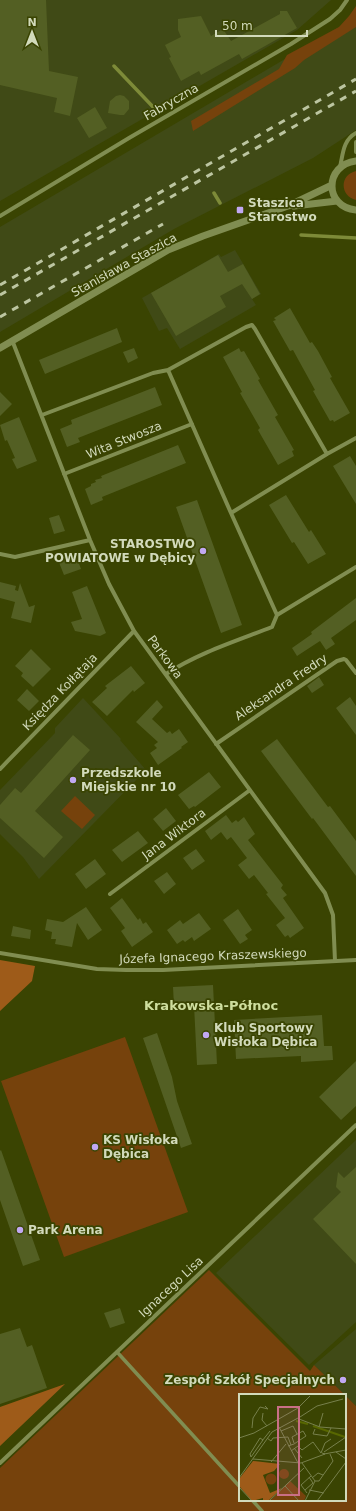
<svg xmlns="http://www.w3.org/2000/svg" width="356" height="1511" font-family="'DejaVu Sans',sans-serif">
  <style>
    .built { fill: #404a16 }
    .green { fill: #76420c }
    .forest { fill: #9e5b19 }
    .lines { fill: none; stroke-linecap: round; stroke-linejoin: round }
    .stream { stroke: #7d8a38; stroke-width: 3.5 }
    .building { fill: #535f23 }
    .pedestrian { stroke: #808d51; stroke-width: 3.5 }
    .minor { stroke: #808d51; stroke-width: 4 }
    .tertiary { stroke: #808d51; stroke-width: 7 }
    .rail { stroke: #bcc5a1; stroke-width: 3; stroke-dasharray: 7 7; stroke-linecap: butt }
    .poi-dot { fill: #c1a8f3; stroke: #3a4402; stroke-width: 1.5 }
    .labels { text-anchor: middle; stroke-width: 3.5; stroke-linejoin: round; paint-order: stroke }
    .street-label { font-size: 12px; fill: #d2dabb; stroke: #3a4402 }
    .poi-label { font-size: 12px; font-weight: bold; fill: #d2dabb; stroke: #3a4402; text-anchor: start }
    .neighbourhood-label { font-size: 13px; font-weight: bold; fill: #cede9e; stroke: #3a4402 }
    .inset-river { fill: none; stroke: #586700; stroke-width: 2 }
    .inset-road { fill: none; stroke: #77804c; stroke-width: 1 }
    .view { fill: #c96f86; fill-opacity: 0.15; stroke: #c96f86; stroke-width: 2 }
    .inset-edge { fill: none; stroke: #d2dabb; stroke-width: 2 }
  </style>
  <rect width="100%" height="100%" fill="#3a4402"/>
  <!-- built -->
  <path class="built" d="M0 0H331L297 30 0 201Z
    M356 17V130L313 158 174 229 0 332V227Z
    M235 250 261 294 252 299 256 305 180 349 167 328 159 331 142 298 219 254 221 257Z
    M83 698 121 739 120 740 146 770 39 879 23 857 0 834V790L55 733V728Z
    M356 1140V1322L309 1365 216 1273Z
    M356 1329V1406L314 1365Z"/>
  <!-- green -->
  <path class="green" d="M356 6V27L304 60 295 68 193 131 191 121 279 69 287 55 339 27 349 16Z
    M356 171V200C340 196 339 175 356 171Z
    M75 796 95 815 82 829 61 811Z
    M125 1037 188 1212 64 1257 1 1081Z
    M209 1270 310 1371 314 1365 345 1395H240V1500H345V1395L356 1406V1511H0V1468Z"/>
  <!-- forest -->
  <path class="forest" d="M0 960 35 966 32 981 0 1011Z
    M65 1384 0 1446V1407Z"/>
  <g class="lines">
    <!-- stream -->
    <path class="stream" d="M114 66 155 109
      M214 193 220 203
      M301 235 356 238"/>
  </g>
  <!-- building -->
  <path class="building" d="M0 0H46L49 71 78 77 70 116 54 112 57 98 0 85Z
    M280 11H287L297 28 242 59 239 54 201 75 199 71 181 81 169 58 171 57 165 45 181 37 178 30V19L201 16 211 36 223 29 231 41 280 14Z
    M120 95 124 96 129 101V109L124 115H120L108 113 110 101 116 96Z
    M95 107 107 128 89 138 77 118Z
    M218 255 228 272 243 264 260 294 252 299 242 284 220 296 226 307 176 336 151 293Z
    M290 308 310 343 312 342 318 351 332 377 330 378 350 413 334 422 333 420 330 421 313 391 315 390 299 361 293 350 290 351 273 321 276 320 274 318Z
    M117 328 122 342 45 374 39 360Z
    M134 348 138 358 128 363 123 352Z
    M239 348 241 352 244 351 260 379 258 380 278 415 275 417 294 450 292 451 294 456 278 465 258 430 260 428 240 393 242 392 223 357Z
    M155 387 162 405 78 438 80 442 67 447 60 429 72 424 71 420Z
    M0 392 12 404 0 416Z
    M19 417 37 461 17 469 12 459 15 458 7 440 5 441 0 425Z
    M178 445 186 463 102 497 103 500 91 505 85 489 91 486V484L96 482 95 480 102 478 101 476Z
    M350 456 356 466V504L333 466Z
    M286 495 309 532 311 530 326 554 308 564 294 542 292 543 269 505Z
    M197 500 242 625 221 633 176 507Z
    M59 515 65 531 54 534 49 518Z
    M75 553 81 569 64 575 58 560Z
    M0 582 16 586 15 590 18 591 20 583 29 607 35 605 31 623 11 618 15 602 0 598Z
    M87 586 106 633 100 636 75 631 71 622 82 619 72 592Z
    M356 598V620L331 638 335 644 326 650 320 641 297 656 292 648 312 634 311 632Z
    M31 649 51 669 33 687 21 676 23 673 15 666Z
    M131 666 145 683 134 692 133 690 107 716 92 702 107 688 105 686Z
    M319 677 324 685 312 693 307 686Z
    M27 689 39 701 29 711 17 700Z
    M350 697 356 706V735L336 708Z
    M157 700 163 707 152 719 167 733 170 731 172 734 179 729 188 742 181 747 182 748 158 765 150 753 157 748 154 745 158 742 136 722Z
    M73 735 90 750 35 811 63 837 44 858 0 818V805L15 788 21 793Z
    M277 739 328 807 330 806 356 841V876L313 818 312 819 261 751Z
    M209 772 221 787 195 807 194 806 189 809 178 795Z
    M166 808 176 821 163 831 153 819Z
    M226 815 232 823 236 820 238 822 244 817 255 834 248 840 283 885 281 888 287 895 283 898 304 928 290 938 288 935 285 937 276 925 285 918 266 894 268 893 254 875 249 879 238 865 247 858 231 837 227 840 221 832 211 840 205 831Z
    M138 831 148 843 122 862 112 850Z
    M196 849 205 861 192 870 183 858Z
    M95 859 106 874 86 889 75 874Z
    M167 872 176 884 164 894 154 881Z
    M122 898 138 920 140 918 143 924 146 922 153 932 132 947 121 931 125 928 110 908Z
    M86 907 102 930 88 940 77 923 72 947 55 944 56 939H51L52 932 45 930 47 919 63 922Z
    M238 909 252 930 245 935 248 939 240 944 223 920Z
    M199 913 211 929 194 941 192 937 185 942 183 940 177 944 167 930 180 920 183 924Z
    M13 926 31 930 30 939 11 936Z
    M213 985 217 1064 197 1065 194 1005 174 1006 173 987Z
    M322 1015 324 1046H332L333 1060 301 1062V1056L236 1059 234 1020Z
    M157 1033 172 1077 177 1101 192 1144 181 1148 143 1038Z
    M356 1061V1106L341 1120 319 1097Z
    M1 1150 40 1260 23 1266 0 1200V1151Z
    M356 1167V1264L313 1219 341 1192 336 1187 338 1172 344 1178Z
    M120 1308 125 1323 110 1328 104 1313Z
    M20 1328 27 1347 32 1345 47 1388 0 1404V1334Z"/>
  <g class="lines">
    <!-- pedestrian -->
    <path class="pedestrian" d="M117 1352 240 1487
      M252 1500 262 1511"/>
    <!-- minor -->
    <path class="minor" d="M356 142V152
      M340 167C343 154 343 140 356 133
      M0 216 129 138 291 44 330 19 340 10 347 0
      M12 340 90 540 109 584 134 631 325 893 333 915 335 961
      M168 370 231 513
      M42 415 153 373 168 370 246 327 252 325 255 329 327 454
      M64 474 192 424
      M0 554 15 557 90 540
      M277 615 231 513 327 454 356 438
      M166 674C198 653 236 641 272 627L277 615 356 567
      M216 744 337 661 344 659 346 660 356 673
      M0 769 134 631
      M110 894 250 790
      M0 953 97 969 126 970H163L356 960
      M0 1463 356 1125"/>
    <!-- tertiary -->
    <path class="tertiary" d="M356 161C324 165 324 207 356 210
      M294 206 337 201
      M0 348 168 250 203 236 288 206 332 185"/>
    <!-- rail -->
    <path class="rail" d="M0 285 356 79
      M0 295 356 91
      M0 317 163 224"/>
  </g>
  <!-- markers -->
  <g class="poi-dot">
    <rect x="236" y="206" width="8" height="8" rx="2"/>
    <circle cx="203" cy="551" r="4"/>
    <circle cx="73" cy="780" r="4"/>
    <circle cx="206" cy="1035" r="4"/>
    <circle cx="95" cy="1147" r="4"/>
    <circle cx="20" cy="1230" r="4"/>
    <circle cx="343" cy="1380" r="4"/>
  </g>
  <g class="labels">
    <!-- street labels -->
    <g class="street-label">
      <text transform="translate(171 102) rotate(-30)" y="4">Fabryczna</text>
      <text transform="translate(124 265) rotate(-29)" y="4">Stanisława Staszica</text>
      <text transform="translate(124 440) rotate(-22)" y="4">Wita Stwosza</text>
      <text transform="translate(165 657) rotate(54)" y="4">Parkowa</text>
      <text transform="translate(281 687) rotate(-34)" y="4">Aleksandra Fredry</text>
      <text transform="translate(60 692) rotate(-46)" y="4">Księdza Kołłątaja</text>
      <text transform="translate(174 834) rotate(-37)" y="4">Jana Wiktora</text>
      <text transform="translate(213 956) rotate(-2)" y="4">Józefa Ignacego Kraszewskiego</text>
      <text transform="translate(171 1287) rotate(-43)" y="4">Ignacego Lisa</text>
    </g>
    <!-- poi labels -->
    <g class="poi-label">
      <text x="248" y="207">Staszica<tspan x="248" dy="14">Starostwo</tspan></text>
      <text x="195" y="548" text-anchor="end">STAROSTWO<tspan x="195" dy="14">POWIATOWE w Dębicy</tspan></text>
      <text x="81" y="777">Przedszkole<tspan x="81" dy="14">Miejskie nr 10</tspan></text>
      <text x="214" y="1032">Klub Sportowy<tspan x="214" dy="14">Wisłoka Dębica</tspan></text>
      <text x="103" y="1144">KS Wisłoka<tspan x="103" dy="14">Dębica</tspan></text>
      <text x="28" y="1234">Park Arena</text>
      <text x="335" y="1384" text-anchor="end">Zespół Szkół Specjalnych</text>
    </g>
    <!-- neighbourhood labels -->
    <g class="neighbourhood-label">
      <text x="211" y="1010">Krakowska-Północ</text>
    </g>
  </g>
  <!-- overview -->
  <g transform="translate(239 1394)">
    <rect width="107" height="107" fill="#3a4402"/>
    <path d="M40 80a5 5 0 1 1 10 0a5 5 0 1 1-10 0ZM26.5 85a5.5 5.5 0 1 1 11 0a5.5 5.5 0 1 1-11 0ZM51 87 67 102 65 107H31Z" fill="#76420c"/>
    <path d="M14 67 41 70 35 77 24 81 31 99 43 94 29 107H24V104L13 107 1 93 0 85Z" fill="#9e5b19"/>
    <path class="inset-river" d="M57 27 69 30M74 32 106 43"/>
    <path class="inset-road" d="M24 19 23 26 28 32M61 23 78 12 104 5M60 25 81 33 107 35M40 33 59 69M80 33 84 19M13 34 14 24 21 13 29 15 26 12M76 35 74 40 88 42 92 34M42 37 54 32 58 40M0 44 15 39 38 26 59 14 71 2M21 44 24 46 12 63 11 60ZM28 44 32 47 34 44 49 43 52 51M23 47 31 37M49 52 55 50 67 42 64 37 53 43 55 49M55 54 63 64M52 57 59 52 63 56 74 48 82 59M85 58 107 43M97 58 107 65M82 59 86 49 92 45M85 60 107 56M14 65 62 69 86 60 83 59M32 68 47 50M63 69 76 87M0 84 33 38 59 24M73 84 79 79 84 81M76 87H80L94 67 91 60M46 92 60 107M0 93 13 107M66 96 74 89 70 83M70 96 85 99M68 99 62 91 72 82M30 107 65 74M66 107 76 87M78 107 107 68"/>
    <path class="view" d="M39 13H60V101H39Z"/>
    <rect width="107" height="107" class="inset-edge"/>
  </g>
  <!-- north arrow -->
  <g transform="translate(32 32)" stroke="#3a4402" stroke-width="3" paint-order="stroke">
  <path d="M0-3L7 15L0 10L-7 15Z" fill="#d2dabb"/>
  <text y="-6" font-size="11" font-weight="bold" text-anchor="middle" fill="#d2dabb">N</text>
  </g>
  <!-- scale -->
  <path d="M216 30v6h91v-6" fill="none" stroke="#d2dabb" stroke-width="2"/>
  <text x="222" y="30" font-size="12" fill="#d2dabb" stroke="#3a4402" stroke-width="3" paint-order="stroke">50 m</text>
</svg>
